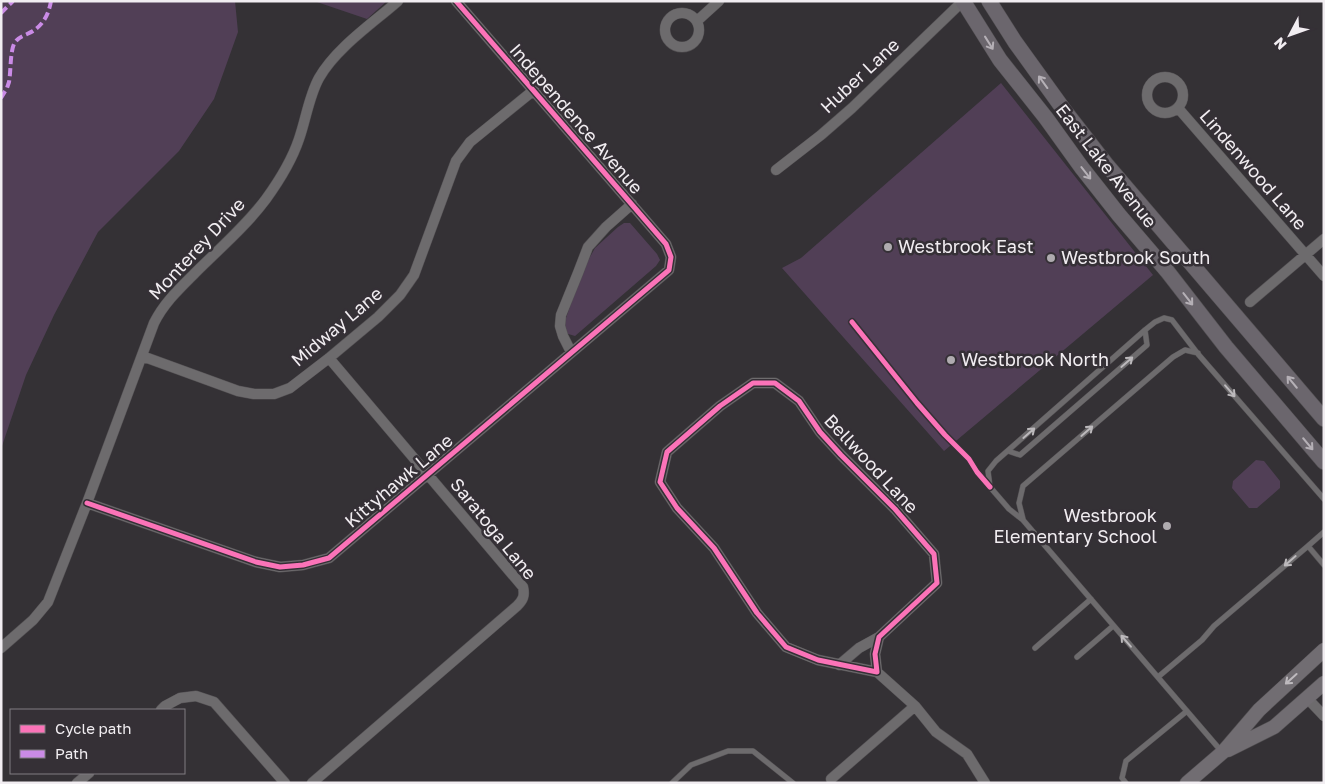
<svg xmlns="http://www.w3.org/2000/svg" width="1325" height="784" font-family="'Golos Text',sans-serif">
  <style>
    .green { fill: #513f56 }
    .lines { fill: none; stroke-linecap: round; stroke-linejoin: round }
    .lane-casing { stroke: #535053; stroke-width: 6 }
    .street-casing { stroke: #535053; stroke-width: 11 }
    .secondary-casing { stroke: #535053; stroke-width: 15 }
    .primary-casing { stroke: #535053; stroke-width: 16 }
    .lane { stroke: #6d6b6d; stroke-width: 5 }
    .street { stroke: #6d6b6d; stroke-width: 10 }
    .secondary { stroke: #716d72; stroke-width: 14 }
    .primary { stroke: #6b666d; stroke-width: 15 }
    .quiet { stroke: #ca8be6; stroke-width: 4; stroke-dasharray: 8 4; stroke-linecap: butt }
    .cycleway-casing { stroke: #353036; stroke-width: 8 }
    .cycleway { stroke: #fb73b8; stroke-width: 5 }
    .oneway { stroke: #b5b0b6 }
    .oneway2 { stroke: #bcb9bc }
    .oneway3 { stroke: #bebabe }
    .poi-dot { fill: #afabaf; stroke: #353036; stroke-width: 2 }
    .labels { text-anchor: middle; stroke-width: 5; stroke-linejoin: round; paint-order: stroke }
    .street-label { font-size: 18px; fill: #f1edf1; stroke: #353036 }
    .poi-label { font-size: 18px; fill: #f1edf1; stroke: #353036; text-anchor: start }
  </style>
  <rect width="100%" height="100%" fill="#343135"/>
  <!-- green -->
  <path class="green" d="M1 1H235L238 32 214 99 179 151 98 232 54 315 26 375 1 449Z
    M314 1H387L367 19Z
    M1001 83 1153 275 944 451 782 268 801 258Z
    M624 223H630L657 254 660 260 656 266 575 336 565 333 564 324 581 273 595 248 618 227Z
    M1256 460 1264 461 1280 481V488L1257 508H1249L1232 488 1233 481Z"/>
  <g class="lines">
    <!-- lane casing -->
    <g class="lane-casing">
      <path id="lane" d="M1008 451 1020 455 1147 345 1145 330
        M1023 519 1019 503 1023 486 1173 357 1185 350 1198 353
        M1308 546 1324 532
        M1035 648 1091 599
        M1077 657 1113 626
        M1158 677 1202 640 1214 626 1308 546 1324 565
        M1222 752 1023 520 1009 509 990 487 988 471 996 461 1145 330 1155 322 1164 318 1172 320 1198 354 1324 499
        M672 783 691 765 728 751H753L793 783
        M1126 783 1122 778 1126 761 1187 711"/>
    </g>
    <!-- street casing -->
    <g class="street-casing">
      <path id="street" d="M665 30a17 17 0 1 1 34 0a17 17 0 1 1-34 0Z
        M697 21 719 1
        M1147 95a18 18 0 1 1 36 0a18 18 0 1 1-36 0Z
        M1178 108 1324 276
        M776 170 821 135 852 108 963 1
        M1250 302 1324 239
        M571 352 563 336 560 326 561 315 578 273 588 247 606 227 632 204
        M142 356 238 391 254 394H274L290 388 329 358 378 317 400 295 414 275 456 161 470 142 534 90
        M753 383H775L799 401 820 432 841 455 895 509 934 554 937 583 879 637 875 654 877 672 818 660 786 647 757 613 714 548 677 508 660 482 667 452 720 406Z
        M87 503 256 562 280 567 303 565 329 558 669 270 671 257 666 244 456 1
        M1 648 33 620 48 602 87 503 154 323C164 303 179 289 195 273 219 249 246 226 266 199 279 181 292 160 299 139 306 119 309 96 319 78 336 48 373 23 398 1
        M839 665 859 648 879 637
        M877 672 915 706 936 732 967 754 985 783
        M1307 698 1324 716
        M161 710 165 706 180 698 196 696 214 702 285 783
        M831 779 915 706
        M77 783 89 773
        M312 783 517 606C523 600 525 596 523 587L329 358"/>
    </g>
    <!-- secondary casing -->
    <g class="secondary-casing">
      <path id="secondary" d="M1228 750 1274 727 1324 683
        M1187 783 1223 752 1259 710 1324 650"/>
    </g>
    <!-- primary casing -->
    <g class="primary-casing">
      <path id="primary" d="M963 1 1000 60 1046 118 1082 168 1119 215 1167 271 1226 347 1324 462
        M989 1 1015 42 1064 110 1106 164 1324 419"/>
    </g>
    <!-- lane -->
    <use href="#lane" class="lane"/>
    <!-- street -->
    <use href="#street" class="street"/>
    <!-- secondary -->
    <use href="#secondary" class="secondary"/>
    <!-- primary -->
    <use href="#primary" class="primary"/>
    <!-- quiet -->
    <path class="quiet" d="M1 13 13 1
      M1 98 7 88 9 82C11 71 10 53 14 44 18 36 27 35 33 31 44 24 49 13 51 1"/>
    <!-- cycleway casing -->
    <g class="cycleway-casing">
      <path id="cycleway" d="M852 322 917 403 945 435 969 459 977 472 990 487
        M753 383H775L799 401 820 432 841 455 895 509 934 554 937 583 879 637 875 654 877 672 818 660 786 647 757 613 714 548 677 508 660 482 667 452 720 406Z
        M87 503 256 562 280 567 303 565 329 558 669 270 671 257 666 244 456 1"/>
    </g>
    <!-- cycleway -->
    <use href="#cycleway" class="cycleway"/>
  </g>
  <!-- one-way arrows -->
  <defs><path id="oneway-shaft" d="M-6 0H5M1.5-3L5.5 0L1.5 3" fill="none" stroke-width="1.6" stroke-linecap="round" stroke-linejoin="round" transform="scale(1.25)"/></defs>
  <g class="oneway">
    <use href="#oneway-shaft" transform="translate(989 43) rotate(58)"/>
    <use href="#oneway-shaft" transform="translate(1043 82) rotate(-126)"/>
    <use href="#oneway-shaft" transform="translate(1086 173) rotate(52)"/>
    <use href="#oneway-shaft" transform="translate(1188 299) rotate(52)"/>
    <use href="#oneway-shaft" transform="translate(1292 382) rotate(-130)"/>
    <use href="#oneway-shaft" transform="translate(1308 444) rotate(50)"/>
  </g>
  <g class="oneway2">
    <use href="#oneway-shaft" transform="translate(1127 362) rotate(-41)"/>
    <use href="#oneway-shaft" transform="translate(1230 391) rotate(49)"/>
    <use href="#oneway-shaft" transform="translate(1087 431) rotate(-41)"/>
    <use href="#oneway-shaft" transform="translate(1029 433) rotate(-41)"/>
    <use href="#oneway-shaft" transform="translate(1290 561) rotate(139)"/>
    <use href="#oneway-shaft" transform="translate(1126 641) rotate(-131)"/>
  </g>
  <use class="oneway3" href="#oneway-shaft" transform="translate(1291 679) rotate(138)"/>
  <!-- markers -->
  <g class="poi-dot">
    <circle cx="888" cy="247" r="5"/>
    <circle cx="1051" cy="258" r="5"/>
    <circle cx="951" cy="360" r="5"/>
    <circle cx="1167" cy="526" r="5"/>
  </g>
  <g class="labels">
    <!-- street labels -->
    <g class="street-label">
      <text transform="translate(860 76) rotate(-43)" y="6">Huber Lane</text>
      <text transform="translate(576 119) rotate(49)" y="6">Independence Avenue</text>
      <text transform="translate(1106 166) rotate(52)" y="6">East Lake Avenue</text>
      <text transform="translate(1253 170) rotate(49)" y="6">Lindenwood Lane</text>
      <text transform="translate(197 249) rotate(-47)" y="6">Monterey Drive</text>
      <text transform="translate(337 327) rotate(-40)" y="6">Midway Lane</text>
      <text transform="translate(871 464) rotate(47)" y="6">Bellwood Lane</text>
      <text transform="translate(399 481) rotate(-40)" y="6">Kittyhawk Lane</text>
      <text transform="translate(493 529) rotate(51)" y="6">Saratoga Lane</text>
    </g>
    <!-- poi labels -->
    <g class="poi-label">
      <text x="898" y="253">Westbrook East</text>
      <text x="1061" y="264">Westbrook South</text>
      <text x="961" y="366">Westbrook North</text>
      <text x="1157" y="522" text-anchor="end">Westbrook<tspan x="1157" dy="21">Elementary School</tspan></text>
    </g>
  </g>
  <!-- border -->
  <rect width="1325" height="784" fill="none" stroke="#f1edf1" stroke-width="5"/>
  <!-- legend -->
  <rect x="10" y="709" width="175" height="65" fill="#353036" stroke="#807c81"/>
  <rect x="20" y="725" width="25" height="8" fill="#fb73b8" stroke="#807c81"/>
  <text x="55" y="734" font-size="15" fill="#f1edf1">Cycle path</text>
  <rect x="20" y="750" width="25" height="8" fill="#ca8be6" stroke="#807c81"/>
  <text x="55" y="759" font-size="15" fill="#f1edf1">Path</text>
  <!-- north arrow -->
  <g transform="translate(1290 35) rotate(229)" stroke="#353036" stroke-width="4" paint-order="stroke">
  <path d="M0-4L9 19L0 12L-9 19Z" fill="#f1edf1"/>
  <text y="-8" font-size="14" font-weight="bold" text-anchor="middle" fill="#f1edf1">N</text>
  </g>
</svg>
